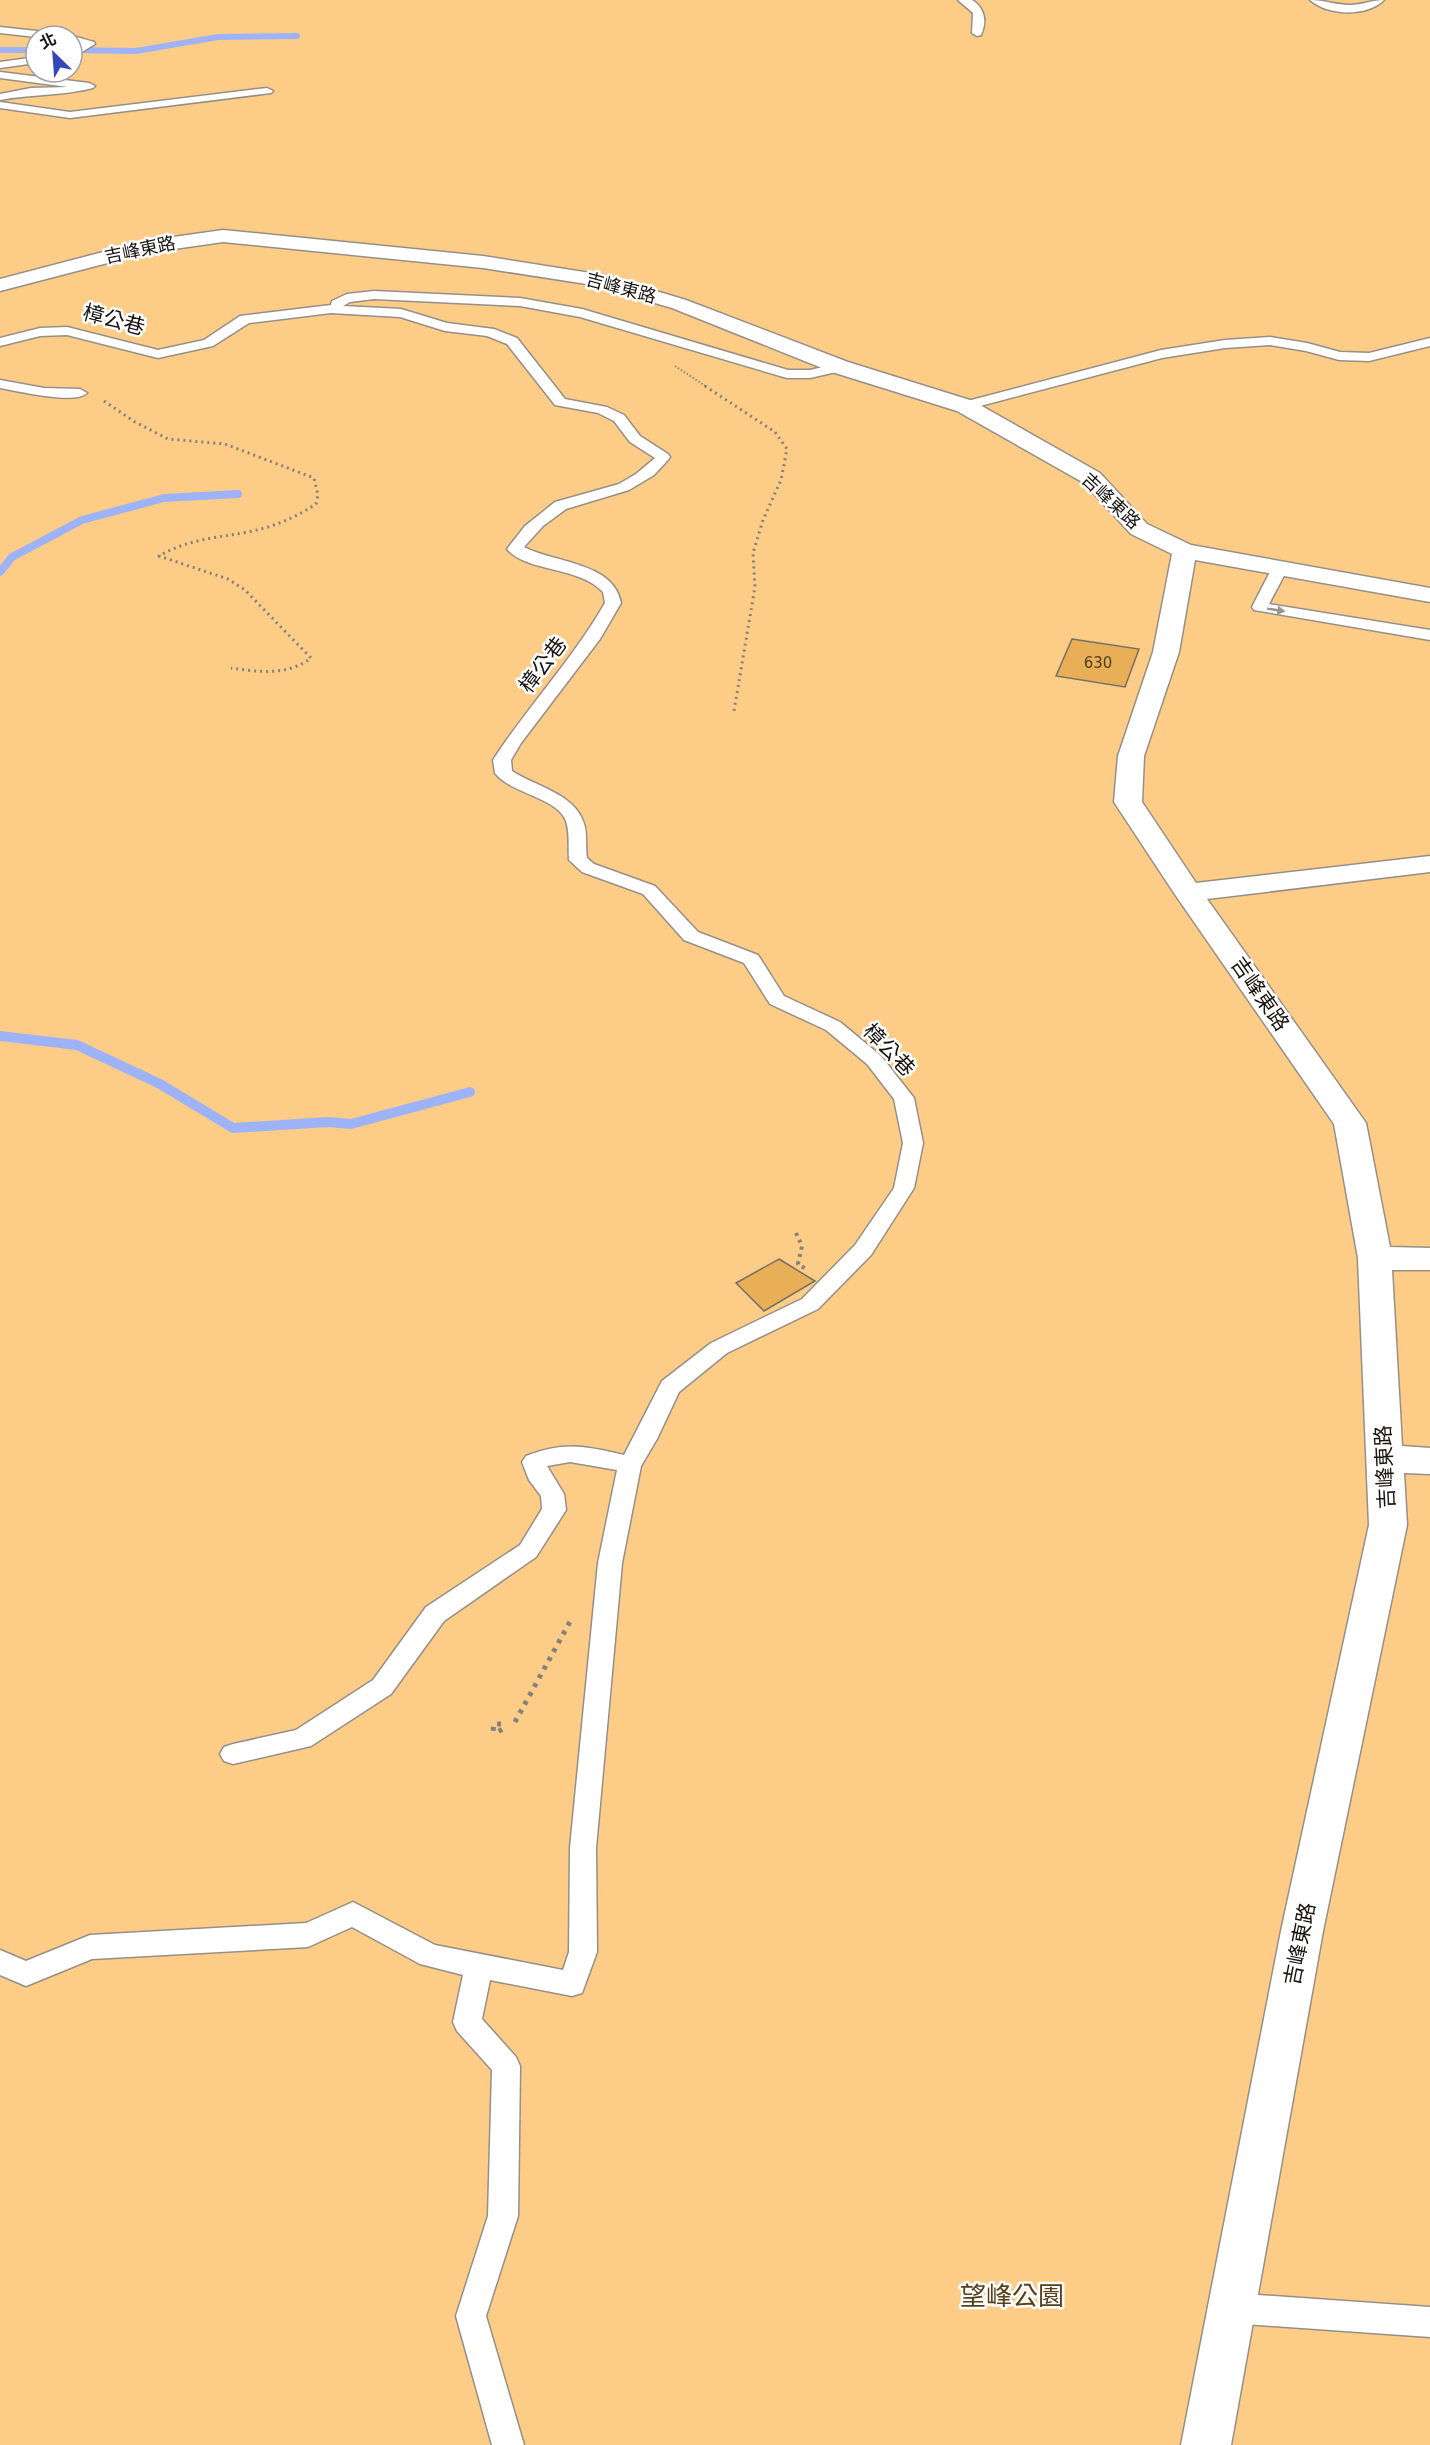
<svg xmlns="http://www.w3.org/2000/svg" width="1430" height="2445" font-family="'DejaVu Sans','Noto Sans TC',sans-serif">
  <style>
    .green { fill: #fdcd87; fill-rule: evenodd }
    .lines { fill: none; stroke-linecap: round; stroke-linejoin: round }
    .stream-far2 { stroke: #9eb3f7; stroke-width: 6 }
    .stream-far1 { stroke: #9eb3f7; stroke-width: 8 }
    .stream { stroke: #9eb3f7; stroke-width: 10 }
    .building { fill: #e9af56; stroke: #746f68; stroke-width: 1.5 }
    .lane-casing { stroke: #958f87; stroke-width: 3 }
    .street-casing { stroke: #958f87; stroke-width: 3 }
    .path-far3 { stroke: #84807b; stroke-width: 2; stroke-dasharray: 1.5 2; stroke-linecap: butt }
    .path-far2 { stroke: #84807b; stroke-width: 3; stroke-dasharray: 2 4; stroke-linecap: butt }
    .path-far1 { stroke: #84807b; stroke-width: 4; stroke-dasharray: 3 4.5; stroke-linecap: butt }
    .path { stroke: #84807b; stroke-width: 5; stroke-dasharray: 4 6; stroke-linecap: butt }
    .lane { fill: #fff; fill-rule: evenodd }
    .street { fill: #fff; fill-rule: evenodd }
    .oneway { fill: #979694 }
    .labels { text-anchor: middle; stroke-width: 5; stroke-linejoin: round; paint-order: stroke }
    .far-number-label { font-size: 15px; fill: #4c3c23 }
    .far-street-label { font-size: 18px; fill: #171512; stroke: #fff }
    .street-label { font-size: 21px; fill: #171512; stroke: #fff }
    .near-park-label { font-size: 26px; fill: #58401b; stroke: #fff }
  </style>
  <rect width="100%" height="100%" fill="#f9f3eb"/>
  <!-- green -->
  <path class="green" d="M0 0H1430V2445H0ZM36 36H72V72H36Z"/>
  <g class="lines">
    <!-- stream-far2 -->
    <path class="stream-far2" d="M0 50H36
      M72 50 136 51 218 37 297 36"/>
    <!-- stream-far1 -->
    <path class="stream-far1" d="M0 572 12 557 82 520 164 498 238 494"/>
    <!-- stream -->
    <path class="stream" d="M0 1036 77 1045 160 1084 233 1128 328 1122 351 1124 470 1092"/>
  </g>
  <!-- building -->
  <path class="building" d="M1072 639 1139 649 1125 687 1056 676Z
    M779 1259 815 1281 764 1311 736 1283Z"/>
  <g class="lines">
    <!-- lane casing -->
    <g class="lane-casing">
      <path id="lane" d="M958 0H972C985 8 987 22 981 35L977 36 972 33 973 13Z
        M1310 0C1324 0 1336 5 1350 5 1362 5 1372 0 1384 0 1367 17 1328 16 1310 0Z
        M0 27 55 33 60 36 36 37 0 33Z
        M71 36C79 37 86 40 94 42L95 44 72 58V50L81 45 72 42Z
        M36 57V63L0 68V62Z
        M0 72 89 83 95 86 93 88C62 96 31 94 0 100V94L31 88 68 87 0 78Z
        M267 88 273 91 271 93 70 118 0 108V102L70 112Z
        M374 291 520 298 582 309 788 370H810L840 363 847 367 845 370 810 378H787L580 317 520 306 374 299 350 302 343 306 401 309 447 323 494 329 517 338 565 399 607 407 624 415 640 436 668 454 670 457 668 460 654 475 629 490 566 509 543 526 524 547C554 563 614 562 621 603L600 639 521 743 511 760 512 771C534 786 573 793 583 821 588 832 585 846 587 858L594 864 655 886 698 932 758 955 784 996 840 1022 881 1056 914 1098 923 1143 914 1188 871 1255 818 1309 727 1353 679 1392 657 1439 641 1466 622 1563 596 1848 597 1952 582 1993 572 1996 490 1980 482 2019 516 2057 520 2066 518 2216 486 2316 524 2445H492L456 2316 488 2216 492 2070 457 2031 453 2022 463 1975 420 1964 352 1927 308 1947 92 1959 26 1986 0 1975V1950L26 1961 90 1935 306 1923 353 1902 435 1945 563 1970 569 1952 570 1848 598 1563 617 1470 570 1462 547 1466 564 1494 566 1510 536 1557 444 1621 391 1694 311 1746 233 1764 224 1761 220 1754 224 1747 233 1744 296 1730 373 1680 426 1607 520 1545 542 1509 541 1496 529 1480 522 1462 526 1456C563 1441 587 1446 624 1455L662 1381 711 1343 802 1299 855 1245 894 1188 903 1143 894 1099 867 1064 826 1030 770 1004 744 963 684 940 643 894 582 872 569 860C568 848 570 833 566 821 557 797 511 794 495 773L493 760C528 706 573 659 605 603L603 592C579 566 526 572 507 549L525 526 555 502 619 484 636 474 655 458 630 442 614 421 598 413 555 405 507 344 487 336 445 331 400 317 331 313 249 323 213 346 158 358 67 335 40 336 0 346V338L40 328 67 327 158 350 204 340 240 316 331 305 332 301 347 294Z
        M1270 337 1307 343 1340 352 1369 353 1430 338V346L1369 361 1339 360 1306 351 1270 345 1225 348 1162 358 965 410 958 406 960 403 1161 350 1225 340Z
        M0 380 44 388 80 389 87 393C75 405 18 391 0 388Z
        M1279 565 1287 570 1269 604 1430 630V640L1254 610 1252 607 1271 570Z
        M1231 2293 1430 2307V2337L1231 2323 1220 2318 1216 2308 1220 2298Z"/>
    </g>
    <!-- street casing -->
    <g class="street-casing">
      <path id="street" d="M223 230 483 256 603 275 686 300 848 362 973 401 1100 473 1147 524 1191 545 1430 588V602L1195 560 1179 652 1144 756 1142 802 1196 883 1430 856V872L1207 899 1366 1123 1390 1247 1430 1248V1270H1392L1402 1446 1430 1448V1474L1404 1473 1407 1525 1323 1931 1231 2445H1181L1281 1931 1369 1525 1358 1258 1334 1124 1174 893 1114 802 1118 756 1153 652 1172 554 1131 534 1084 483 957 411 832 372 672 308 593 285 483 268 223 242 146 253 0 291V279L145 241Z"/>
    </g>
    <!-- path-far3 -->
    <path class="path-far3" d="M675 366 707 387"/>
    <!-- path-far2 -->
    <path class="path-far2" d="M705 386 775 432 787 449 781 480 763 520 753 553 755 587 734 711
      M104 401 135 422 168 439 225 444 314 478 318 495 316 504C295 518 273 527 248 532 216 538 188 539 159 556L228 579 245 590 311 658C288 676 258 672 231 668"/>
    <!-- path-far1 -->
    <path class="path-far1" d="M796 1233 802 1246 798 1264 806 1269"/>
    <!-- path -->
    <path class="path" d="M515 1722 572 1618
      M501 1724H494L493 1731 498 1732 504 1728"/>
    <!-- lane -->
    <use href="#lane" class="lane"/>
    <!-- street -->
    <use href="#street" class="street"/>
  </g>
  <!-- one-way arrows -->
  <defs><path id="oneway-solid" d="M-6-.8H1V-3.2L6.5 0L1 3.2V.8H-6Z" transform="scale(1.5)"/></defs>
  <use class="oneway" href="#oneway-solid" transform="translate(1276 610) rotate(9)"/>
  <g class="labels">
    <!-- far-number labels -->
    <g class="far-number-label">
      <text x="1098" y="668">630</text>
    </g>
    <!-- far-street labels -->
    <g class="far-street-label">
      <text transform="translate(140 250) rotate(-12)" y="6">吉峰東路</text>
      <text transform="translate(621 288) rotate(15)" y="6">吉峰東路</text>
      <text transform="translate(1111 501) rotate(43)" y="6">吉峰東路</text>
    </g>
    <!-- street labels -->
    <g class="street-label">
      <text transform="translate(114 320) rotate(15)" y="7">樟公巷</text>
      <text transform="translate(543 665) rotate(-53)" y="7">樟公巷</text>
      <text transform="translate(1260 994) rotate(55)" y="7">吉峰東路</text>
      <text transform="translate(889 1050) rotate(46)" y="7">樟公巷</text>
      <text transform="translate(1385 1467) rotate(-93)" y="7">吉峰東路</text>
      <text transform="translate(1300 1944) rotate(-79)" y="7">吉峰東路</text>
    </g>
    <!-- near-park labels -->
    <g class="near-park-label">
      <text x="1012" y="2305">望峰公園</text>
    </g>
  </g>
  <!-- north arrow -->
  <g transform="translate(54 54) rotate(335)"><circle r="28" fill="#ffffff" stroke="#a2a1a0" stroke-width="1.5"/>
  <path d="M0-4.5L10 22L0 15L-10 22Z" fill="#3447b9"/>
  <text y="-9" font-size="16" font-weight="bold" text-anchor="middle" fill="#171512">北</text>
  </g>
</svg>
